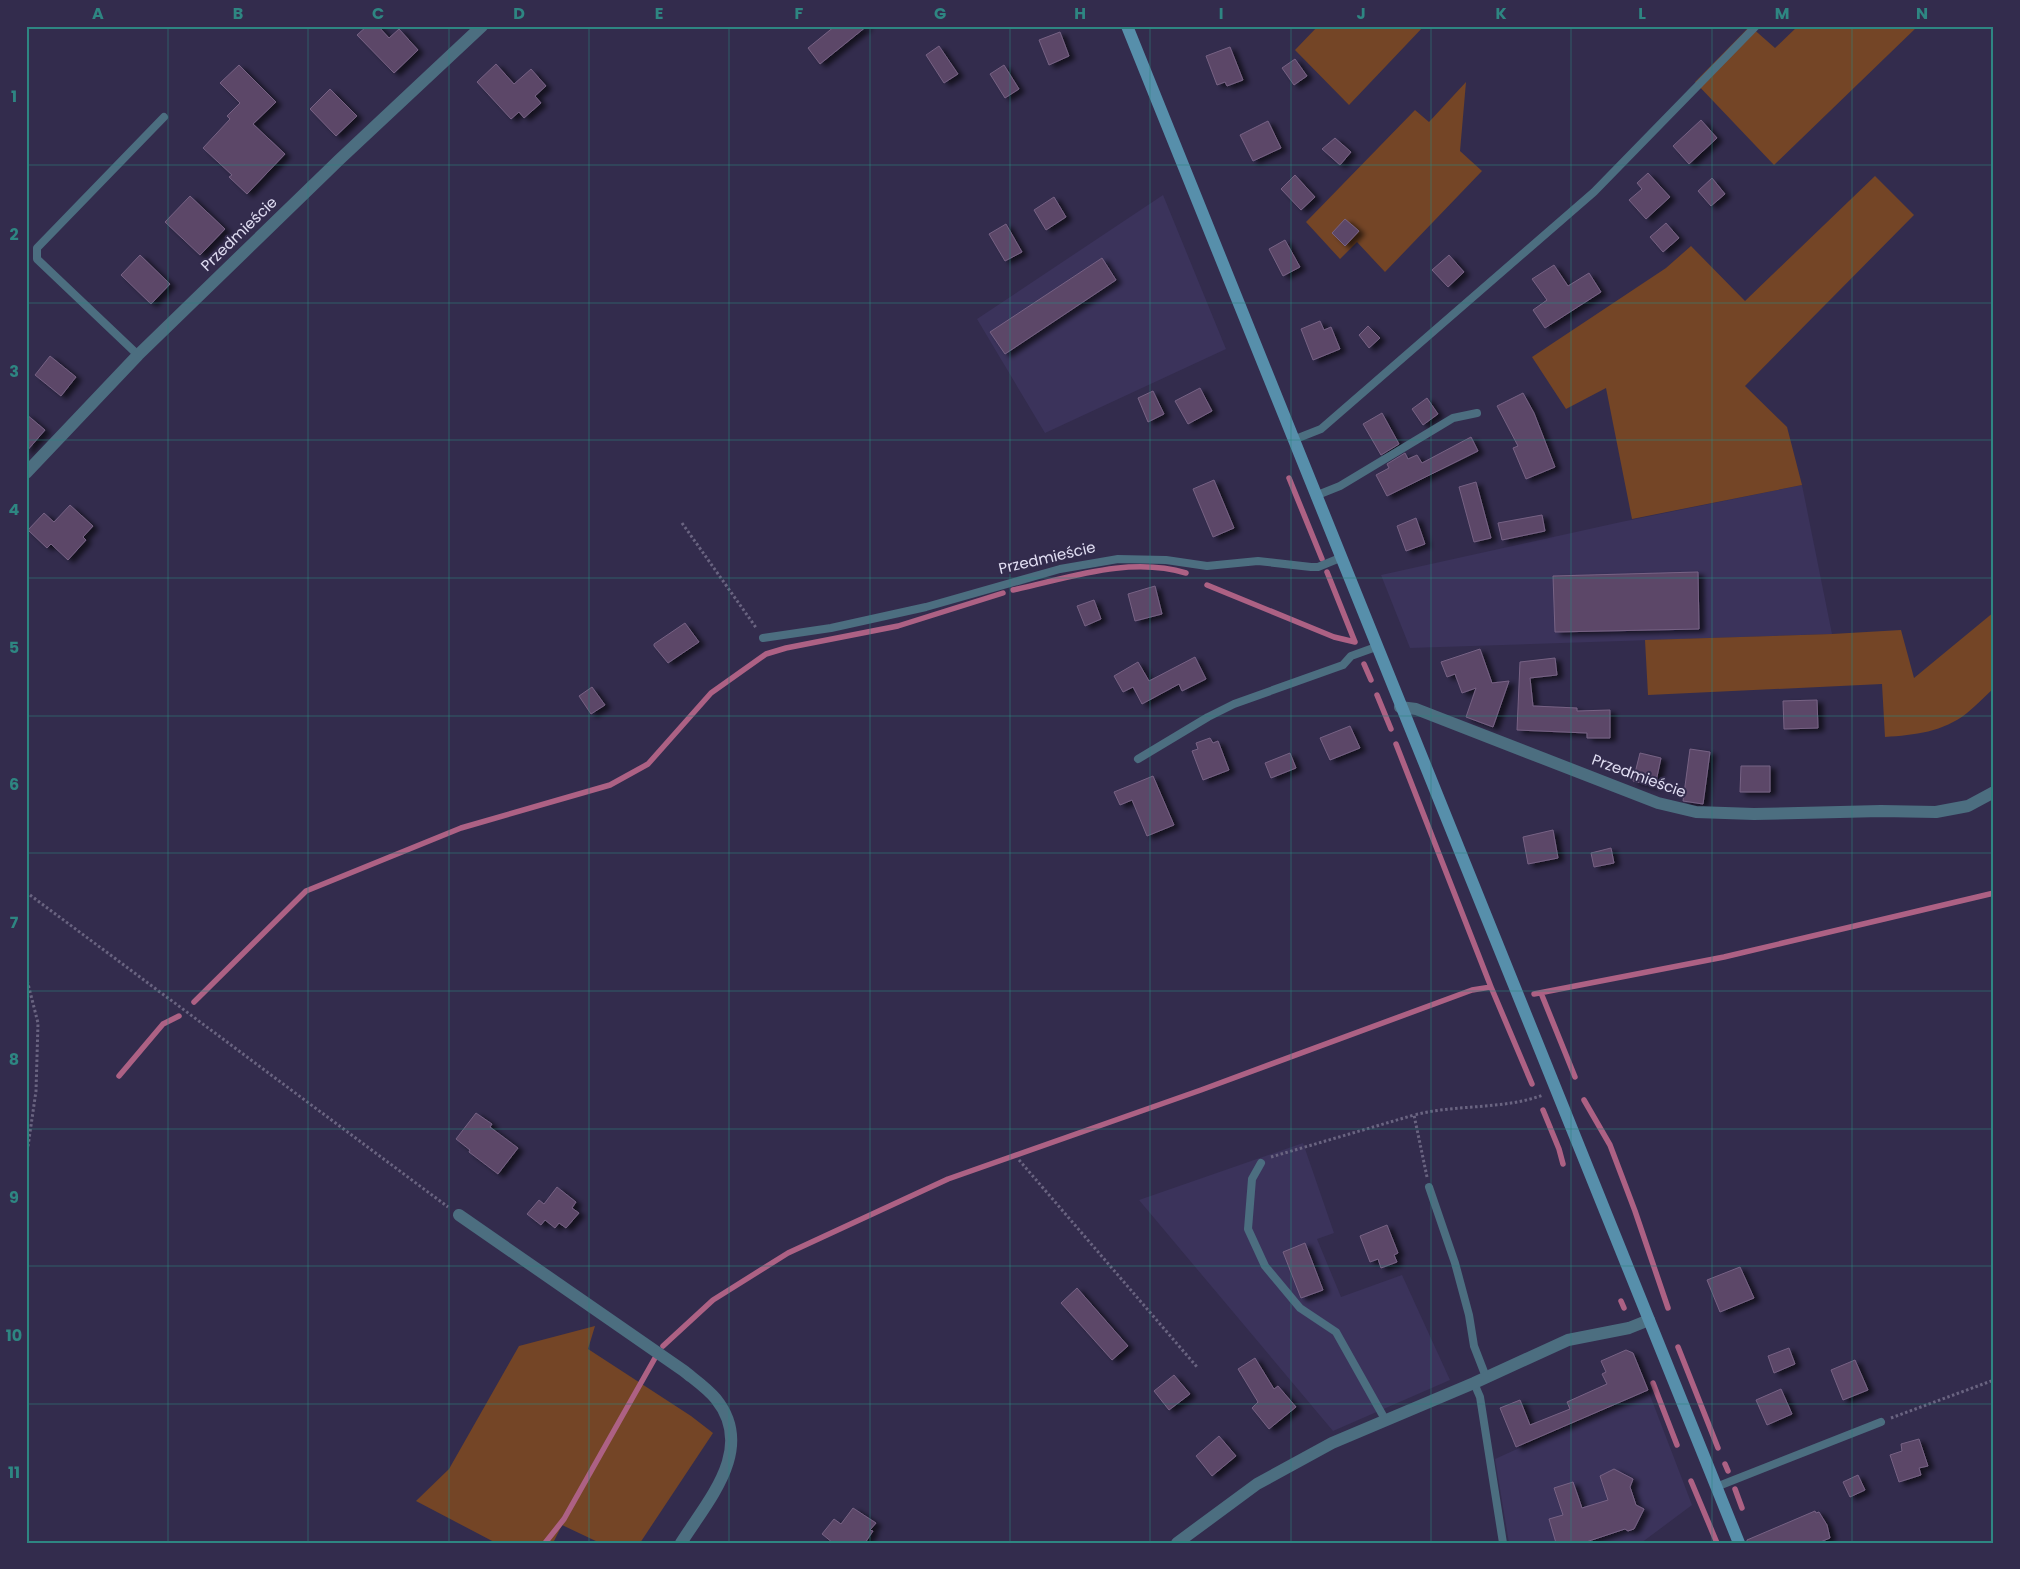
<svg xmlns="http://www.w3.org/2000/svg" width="2020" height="1569" font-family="Poppins,sans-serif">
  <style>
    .built { fill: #3b335b }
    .green { fill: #744526 }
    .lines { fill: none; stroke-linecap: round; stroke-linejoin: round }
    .stream { stroke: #ad6184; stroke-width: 5.5 }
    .building { fill: #5b4768; stroke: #776284; filter: url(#shadow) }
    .path { stroke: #6a6481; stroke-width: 3; stroke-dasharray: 2.5 2.5; stroke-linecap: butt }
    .service { stroke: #4c6e80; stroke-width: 8 }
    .minor { stroke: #4c6e80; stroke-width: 12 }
    .secondary { stroke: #578fab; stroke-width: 12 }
    .grid { fill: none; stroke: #2e8682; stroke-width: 1; stroke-opacity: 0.55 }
    .labels { text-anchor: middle; stroke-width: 4; stroke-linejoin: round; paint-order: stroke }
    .street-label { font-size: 15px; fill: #e1def3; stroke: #332c4d }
    .neatline { fill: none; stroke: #2e8682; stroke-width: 2 }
    .grid-label { font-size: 16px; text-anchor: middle; font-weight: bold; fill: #2e8682 }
  </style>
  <defs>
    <filter id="shadow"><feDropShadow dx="5.5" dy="3" stdDeviation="2.5" flood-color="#0009"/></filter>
  </defs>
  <rect width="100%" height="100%" fill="#332c4d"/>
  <!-- built -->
  <path class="built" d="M1163 195 1226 349 1045 433 977 319Z
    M1802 485 1832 634 1410 648 1381 575 1621 522Z
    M1303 1143 1334 1233 1317 1239 1341 1297 1402 1275 1450 1380 1333 1431 1139 1200Z
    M1648 1390 1692 1505 1641 1543H1509L1495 1459Z"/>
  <!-- green -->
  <path class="green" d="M1318 26H1424L1349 105 1295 50Z
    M1750 26 1775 48 1798 26H1918L1774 165 1695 82Z
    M1466 82 1460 151 1482 171 1385 272 1357 242 1340 259 1306 222 1415 110 1429 122Z
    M1875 176 1914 215 1745 386 1787 427 1802 485 1632 519 1606 388 1566 409 1532 357 1666 268 1691 246 1745 301Z
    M1994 612V688C1985 696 1977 705 1967 713 1943 732 1915 735 1885 737L1882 684 1648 695 1645 640 1832 634 1901 630 1914 678Z
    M595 1326 588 1349 691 1416 713 1433 640 1543H600L562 1525 553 1543H496L416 1501 449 1469 519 1346Z"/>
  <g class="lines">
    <!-- stream -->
    <path class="stream" d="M1289 478 1322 559
      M1327 572 1355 642
      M1207 585 1334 637 1355 642
      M1013 590C1069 578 1129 556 1186 573
      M1364 664 1371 680
      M1377 695 1391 729
      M1396 744 1491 987
      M1541 993 1575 1077
      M1534 994 1724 957 1994 893
      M194 1002 306 891 461 828 610 785 648 764 711 693 766 654 786 648 898 626 1003 593
      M119 1076 163 1024 179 1016
      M1584 1100 1610 1145 1635 1211 1668 1308
      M1543 1110 1559 1149 1563 1164
      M1621 1301 1624 1308
      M663 1346 713 1300 788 1253 948 1179 1201 1090 1472 990 1491 987 1532 1084
      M1678 1347 1718 1448
      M1653 1383 1677 1445
      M1725 1464 1728 1471
      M1691 1481 1717 1543
      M1735 1489 1742 1508
      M545 1543 564 1519 655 1358"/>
  </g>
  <!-- building -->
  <path class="building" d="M367 26H378L389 38 399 29 418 50 394 73 357 35Z
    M835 26H867L820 64 808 48Z
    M1060 32 1069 56 1049 65 1039 40Z
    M939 46 958 74 944 83 926 55Z
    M1230 47 1243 80 1227 86 1225 82 1217 85 1206 56Z
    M1295 59 1307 76 1294 85 1282 68Z
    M496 64 514 84 531 69 546 86 535 96 541 103 524 118 519 112 511 119 477 82Z
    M239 65 276 102 253 124 285 154 247 194 229 177 232 175 203 148 230 119 227 116 240 103 220 83Z
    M1004 65 1019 89 1005 98 990 74Z
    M330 89 357 116 336 136 310 109Z
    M1701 120 1717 138 1689 164 1673 146Z
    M1268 121 1281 148 1253 161 1240 135Z
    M1335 138 1351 152 1340 165 1322 149Z
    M1648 173 1670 197 1646 219 1629 200 1642 189 1637 183Z
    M1295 175 1315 197 1301 210 1281 189Z
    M1712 178 1725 194 1711 206 1698 191Z
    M190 196 225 229 200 255 165 222Z
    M1054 197 1066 217 1046 230 1034 210Z
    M1345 219 1359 231 1345 246 1332 233Z
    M1666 223 1679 238 1663 252 1650 237Z
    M1006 224 1022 252 1005 261 989 234Z
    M1285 240 1300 267 1283 276 1269 249Z
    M140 255 170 284 151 304 121 275Z
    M1449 255 1464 272 1448 287 1432 270Z
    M1102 258 1116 280 1005 354 990 332Z
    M1554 265 1568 286 1589 273 1601 292 1545 328 1533 310 1547 300 1532 279Z
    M1320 321 1324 330 1331 327 1340 349 1313 360 1301 329Z
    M1368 326 1380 338 1369 348 1359 335Z
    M50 356 76 377 61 396 35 375Z
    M1200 388 1212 411 1188 424 1175 401Z
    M1153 391 1164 414 1148 422 1138 398Z
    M1523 393 1534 413 1555 467 1526 479 1513 448 1518 446 1497 406Z
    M1427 398 1438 414 1423 425 1412 409Z
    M1382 413 1399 444 1381 455 1363 424Z
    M26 414 45 430 26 452Z
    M1471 437 1478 451 1387 496 1376 475 1389 468 1387 464 1405 453 1408 459 1417 455 1422 463Z
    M1214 480 1234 528 1213 537 1193 489Z
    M1476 482 1491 538 1474 542 1459 487Z
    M70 505 93 526 83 537 86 540 68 560 51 544 47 548 28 530 44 513 54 522Z
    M1542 515 1545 531 1502 540 1498 523Z
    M1416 518 1425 544 1406 551 1397 526Z
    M1698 572 1699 629 1555 632 1553 576Z
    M1155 586 1162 614 1135 621 1128 594Z
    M1094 600 1101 619 1085 626 1077 606Z
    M685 623 699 642 668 663 654 646V644Z
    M1480 649 1492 683 1509 681 1493 727 1466 717 1476 688 1462 693 1455 674 1447 677 1441 662Z
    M1195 657 1206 679 1182 691 1179 684 1142 704 1133 687 1123 692 1114 676 1138 662 1149 681Z
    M1555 658 1557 675 1530 678 1533 706 1577 708V711L1610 710V738H1587V733L1517 730 1520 662Z
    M592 687 605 705 591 714 579 696Z
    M1817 700 1818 728 1784 729 1783 701Z
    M1350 726 1360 748 1330 760 1320 738Z
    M1210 738 1213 743 1218 741 1229 770 1203 780 1192 751 1198 749 1196 743Z
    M1690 749 1710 752 1703 804 1683 801Z
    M1290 753 1296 768 1271 778 1265 763Z
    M1640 753 1661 758 1655 786 1633 781Z
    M1741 766H1770V792H1740Z
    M1153 776 1174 825 1147 836 1132 800 1120 805 1114 792Z
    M1553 830 1558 858 1528 864 1523 837Z
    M1611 848 1614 863 1594 867 1591 853Z
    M476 1113 492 1124 490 1127 518 1148 498 1174 469 1152 470 1150 456 1139Z
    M557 1187 576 1202 572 1208 579 1213 566 1228 559 1223 555 1228 545 1220 541 1225 527 1214 539 1200 544 1204Z
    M1387 1225 1398 1253 1394 1255 1397 1262 1381 1268 1378 1259 1370 1262 1360 1236Z
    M1305 1243 1323 1290 1301 1298 1283 1252Z
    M1740 1267 1754 1298 1720 1312 1707 1280Z
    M1077 1288 1128 1346 1112 1360 1061 1303Z
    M1789 1348 1795 1364 1774 1373 1768 1356Z
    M1626 1350 1633 1353 1648 1390 1516 1447 1500 1408 1520 1400 1530 1425 1570 1409 1567 1402 1607 1384 1602 1374 1606 1372 1601 1361Z
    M1255 1358 1274 1389 1278 1386 1296 1407 1269 1429 1252 1408 1258 1402 1238 1369Z
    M1855 1360 1868 1390 1843 1400 1831 1370Z
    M1174 1375 1190 1394 1169 1410 1154 1391Z
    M1781 1389 1792 1414 1767 1425 1756 1400Z
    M1219 1436 1236 1456 1212 1476 1196 1456Z
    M1919 1439 1928 1466 1919 1468 1921 1475 1899 1482 1890 1455 1902 1451 1901 1444Z
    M1614 1469 1633 1479 1630 1487 1636 1505 1644 1509 1634 1529 1628 1531 1625 1529 1583 1543H1556L1549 1519 1563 1515 1554 1488 1573 1482 1582 1508 1608 1500 1600 1476Z
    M1858 1475 1865 1490 1850 1497 1843 1482Z
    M853 1508 876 1523 870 1530 873 1531 865 1543H833L822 1534 834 1519 841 1524Z
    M1815 1511 1816 1513 1819 1512 1827 1525 1830 1538 1818 1543H1747V1540Z"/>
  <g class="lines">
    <!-- path -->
    <path class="path" d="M682 523 757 629
      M26 892 448 1207
      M26 976 38 1023 36 1091 26 1160
      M1271 1157 1414 1115
      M1019 1160 1197 1367
      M1427 1177 1414 1115C1456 1104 1503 1110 1543 1095
      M1891 1418 1994 1380"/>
    <!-- service -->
    <path class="service" d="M138 355 37 259V248L164 117
      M1293 440 1321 429 1594 192 1756 26
      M1315 496 1340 486 1453 418 1477 413
      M763 638 831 628 926 607 1060 569 1118 559 1166 560 1207 566 1258 561 1311 567H1318L1340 558
      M1138 759 1208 717 1234 704 1343 665 1351 656 1376 647
      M1261 1163 1252 1179 1248 1229 1265 1266 1300 1308 1336 1332 1386 1421
      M1429 1187 1455 1263 1469 1315 1474 1346 1486 1377
      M1474 1383 1480 1397 1503 1543
      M1716 1487 1881 1422"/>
    <!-- minor -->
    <path class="minor" d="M26 473 138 355 340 159 482 26
      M1400 707 1416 709 1658 803 1696 812 1754 814 1881 811 1936 812 1968 806 1994 792
      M459 1215 684 1371C695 1380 707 1388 716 1399 756 1449 708 1500 681 1543
      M1177 1543 1257 1484 1332 1443 1474 1383 1568 1340 1629 1328 1649 1320"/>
    <!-- secondary -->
    <path class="secondary" d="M1127 26 1739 1543"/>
  </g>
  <!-- grid -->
  <path class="grid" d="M168 26V1543M308 26V1543M449 26V1543M589 26V1543M729 26V1543M870 26V1543M1010 26V1543M1150 26V1543M1291 26V1543M1431 26V1543M1571 26V1543M1712 26V1543M1852 26V1543M26 165H1994M26 303H1994M26 440H1994M26 578H1994M26 716H1994M26 853H1994M26 991H1994M26 1129H1994M26 1266H1994M26 1404H1994"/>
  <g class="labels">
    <!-- street labels -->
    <g class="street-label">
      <text transform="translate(239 234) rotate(-44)" y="5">Przedmieście</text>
      <text transform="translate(1047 558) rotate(-13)" y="5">Przedmieście</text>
      <text transform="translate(1639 776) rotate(20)" y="5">Przedmieście</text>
    </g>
  </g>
  <!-- border -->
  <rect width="2020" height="1569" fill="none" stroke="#332c4d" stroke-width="55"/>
  <rect x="28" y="28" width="1964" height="1514" class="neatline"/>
  <g class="grid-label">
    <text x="98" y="19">A</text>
    <text x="238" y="19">B</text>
    <text x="378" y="19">C</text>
    <text x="519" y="19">D</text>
    <text x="659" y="19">E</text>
    <text x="799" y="19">F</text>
    <text x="940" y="19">G</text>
    <text x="1080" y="19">H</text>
    <text x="1221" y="19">I</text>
    <text x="1361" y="19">J</text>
    <text x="1501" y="19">K</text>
    <text x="1642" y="19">L</text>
    <text x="1782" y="19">M</text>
    <text x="1922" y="19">N</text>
    <text x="14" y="102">1</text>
    <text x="14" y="240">2</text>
    <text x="14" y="377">3</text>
    <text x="14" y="515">4</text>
    <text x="14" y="653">5</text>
    <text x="14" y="790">6</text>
    <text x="14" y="928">7</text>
    <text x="14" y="1065">8</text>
    <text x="14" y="1203">9</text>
    <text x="14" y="1341">10</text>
    <text x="14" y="1478">11</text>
  </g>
</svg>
